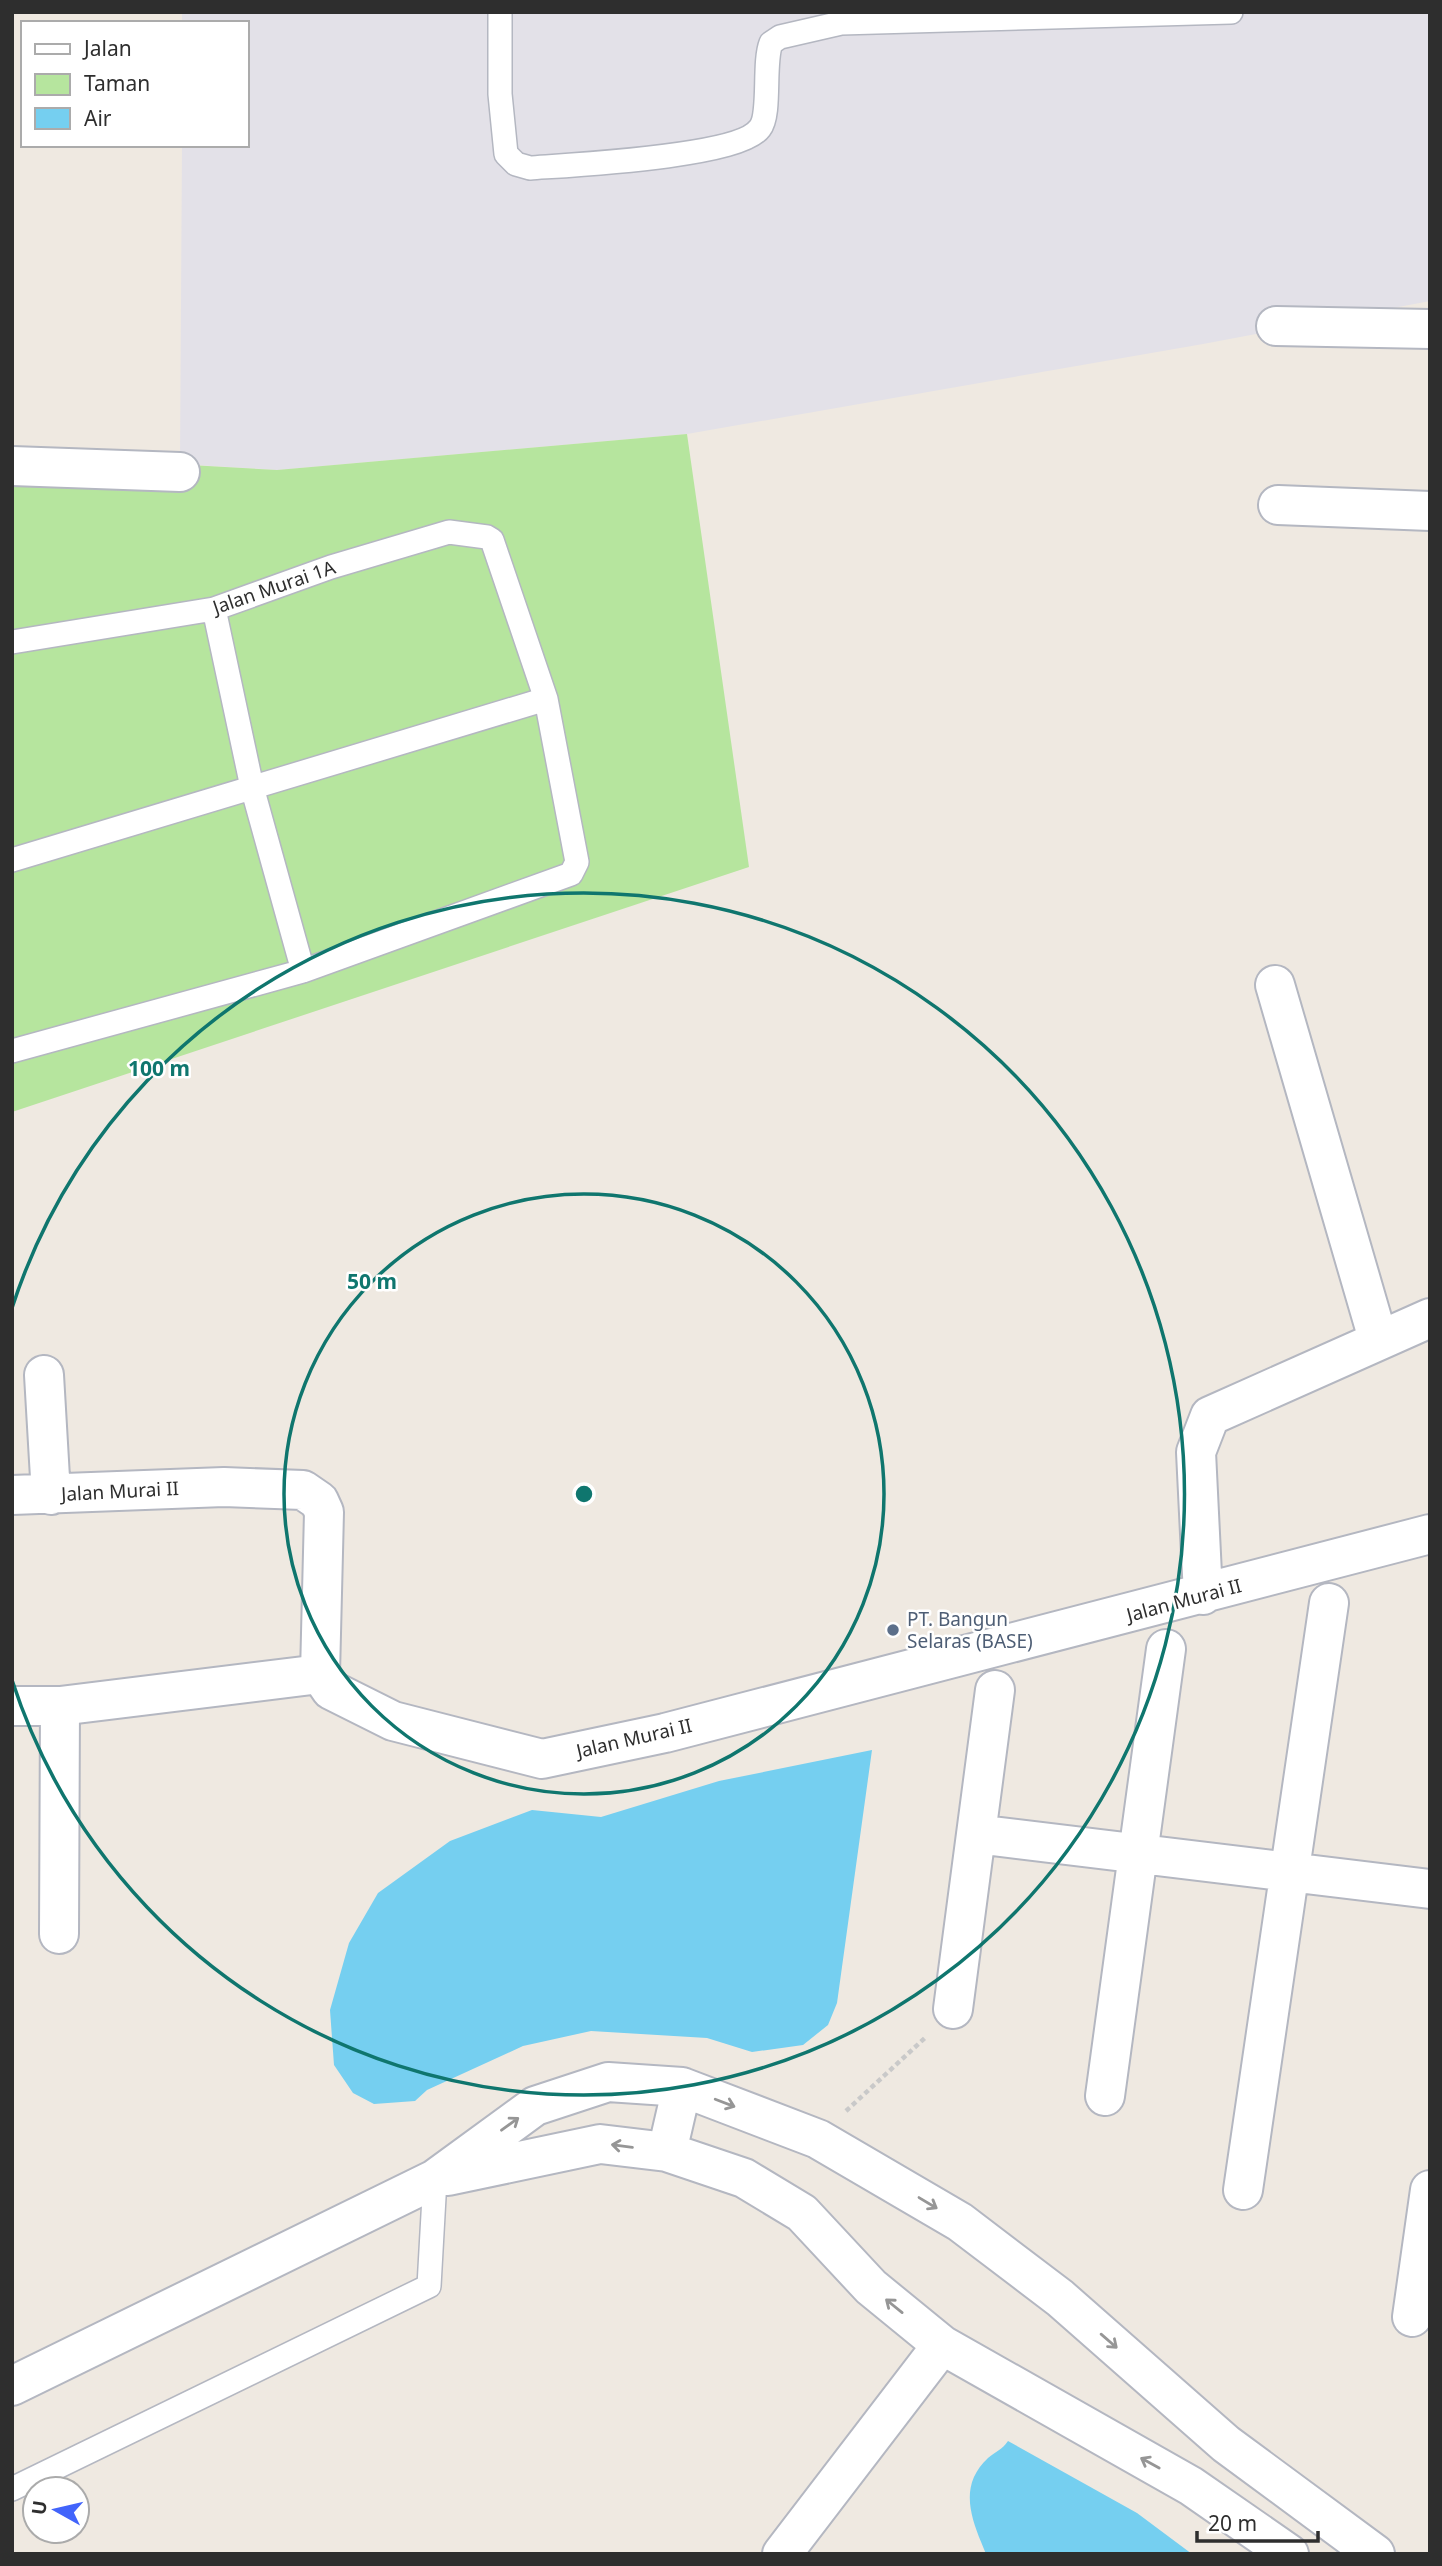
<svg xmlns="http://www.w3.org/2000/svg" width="1442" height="2566" font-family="'Noto Sans',sans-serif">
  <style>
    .industrial { fill: #e3e1e8 }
    .green { fill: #b6e59e }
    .water { fill: #75cff0 }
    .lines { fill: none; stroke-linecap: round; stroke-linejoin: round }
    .lane-casing { stroke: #b4b7c1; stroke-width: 26 }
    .street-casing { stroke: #b4b7c1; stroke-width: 42 }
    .path { stroke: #c9c9c9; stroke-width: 4.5; stroke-dasharray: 5 3.5; stroke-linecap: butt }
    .lane { stroke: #fff; stroke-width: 23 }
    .street { stroke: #fff; stroke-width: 38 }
    .oneway { stroke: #969696 }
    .ring { fill: none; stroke: #0f766e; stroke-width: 3.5 }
    .service-dot { fill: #5c6f8a; stroke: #fff; stroke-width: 2.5 }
    .labels { text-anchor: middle; stroke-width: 5; stroke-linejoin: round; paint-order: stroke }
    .street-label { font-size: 19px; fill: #2e2e2e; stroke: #fff }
    .service-label { font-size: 19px; fill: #4e5e75; stroke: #fff; text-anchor: start }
    .centre { fill: #0f766e; stroke: #fff; stroke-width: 3.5 }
    .ring-label { font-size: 21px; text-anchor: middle; font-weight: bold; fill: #0f766e; stroke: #fff; stroke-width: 5; stroke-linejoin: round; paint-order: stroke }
  </style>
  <rect width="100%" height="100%" fill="#efe9e1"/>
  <!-- industrial -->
  <path class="industrial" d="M182 12H1430V301L1203 344 687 434 277 470 180 464 182 145H247V23H182Z"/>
  <!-- green -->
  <path class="green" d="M687 434 749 867 12 1112V455L277 470Z"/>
  <!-- water -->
  <path class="water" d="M872 1750 837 2003 828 2025 803 2045 752 2052 707 2038 591 2031 523 2046 427 2090 415 2101 374 2104 353 2093 334 2065 330 2010 349 1943 378 1893 450 1841 532 1810 601 1817 719 1781Z
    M1008 2441 1137 2513 1192 2554H986C972 2520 957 2487 988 2458 996 2451 1002 2450 1008 2441Z"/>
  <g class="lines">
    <!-- lane casing -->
    <g class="lane-casing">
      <path id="lane" d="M500 12V94L506 154 516 164 530 168C570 165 740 157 760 128 771 114 763 63 771 43L780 37 841 23 1231 12
        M214 609 252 787 303 971
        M12 642 214 609 331 567 449 532 487 537 492 540 546 699 577 862 571 874 303 971 12 1051
        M12 860 546 699
        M12 2489 429 2286 435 2179"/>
    </g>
    <!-- street casing -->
    <g class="street-casing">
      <path id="street" d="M1276 326 1430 329
        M12 466 180 472
        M1278 505 1430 511
        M1275 985 1378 1339
        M44 1375 51 1495
        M12 1495 224 1487 303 1490 319 1501 324 1512 320 1674 331 1690 393 1721 542 1759 665 1733 1430 1534
        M1203 1595 1196 1452 1210 1416 1430 1318
        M12 1706H60L320 1674
        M976 1834 1430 1889
        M59 1934 60 1706
        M953 2009 995 1690
        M1105 2096 1166 1649
        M667 2152 682 2087
        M448 2176 600 2144 667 2152 744 2178 802 2213 871 2287 942 2345 1191 2486 1289 2554
        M1243 2190 1329 1603
        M1412 2317 1430 2190
        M12 2386 435 2179 535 2106 608 2082 682 2087 818 2139 960 2222 1060 2298 1226 2444 1375 2554
        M782 2554 942 2345"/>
    </g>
    <!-- path -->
    <path class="path" d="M846 2111 927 2036"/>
    <!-- lane -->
    <use href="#lane" class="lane"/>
    <!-- street -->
    <use href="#street" class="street"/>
  </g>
  <!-- one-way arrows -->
  <defs><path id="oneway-shaft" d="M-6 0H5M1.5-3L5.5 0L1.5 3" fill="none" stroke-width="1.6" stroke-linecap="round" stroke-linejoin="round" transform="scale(1.75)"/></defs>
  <g class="oneway">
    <use href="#oneway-shaft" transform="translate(725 2103) rotate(21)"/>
    <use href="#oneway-shaft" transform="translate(510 2124) rotate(-36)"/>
    <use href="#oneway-shaft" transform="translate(622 2146) rotate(-173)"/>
    <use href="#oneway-shaft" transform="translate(928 2203) rotate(31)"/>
    <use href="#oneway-shaft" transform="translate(894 2306) rotate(-141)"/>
    <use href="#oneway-shaft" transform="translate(1109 2341) rotate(41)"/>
    <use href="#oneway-shaft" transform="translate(1150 2463) rotate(-151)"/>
  </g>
  <!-- distance rings -->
  <g class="ring">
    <circle cx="584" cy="1494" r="300"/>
    <path d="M12 1308A601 601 0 1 1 12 1680"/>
  </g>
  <!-- markers -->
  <circle class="service-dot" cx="893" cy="1630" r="7"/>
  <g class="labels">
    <!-- street labels -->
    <g class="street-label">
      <text transform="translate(274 587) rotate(-19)" y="7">Jalan Murai 1A</text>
      <text transform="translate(120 1491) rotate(-3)" y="7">Jalan Murai II</text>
      <text transform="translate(1184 1600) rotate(-15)" y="7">Jalan Murai II</text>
      <text transform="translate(634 1738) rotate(-13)" y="7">Jalan Murai II</text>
    </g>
    <!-- service labels -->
    <g class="service-label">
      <text x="907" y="1626">PT. Bangun<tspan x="907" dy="22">Selaras (BASE)</tspan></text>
    </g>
  </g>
  <circle cx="584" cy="1494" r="10" class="centre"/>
  <g class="ring-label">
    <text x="159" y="1076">100 m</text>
    <text x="372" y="1289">50 m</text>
  </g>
  <!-- border -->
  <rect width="1442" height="2566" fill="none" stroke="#2e2e2e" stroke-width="28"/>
  <!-- legend -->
  <rect x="21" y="21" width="228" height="126" fill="#ffffff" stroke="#ababab" stroke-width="2"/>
  <rect x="35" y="44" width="35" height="10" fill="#ffffff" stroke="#ababab" stroke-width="2"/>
  <text x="84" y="56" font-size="21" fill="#2e2e2e">Jalan</text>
  <rect x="35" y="74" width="35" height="21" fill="#b6e59e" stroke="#ababab" stroke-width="2"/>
  <text x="84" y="91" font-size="21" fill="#2e2e2e">Taman</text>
  <rect x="35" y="108" width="35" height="21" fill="#75cff0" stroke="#ababab" stroke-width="2"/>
  <text x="84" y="126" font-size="21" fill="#2e2e2e">Air</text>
  <!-- north arrow -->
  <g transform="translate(56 2510) rotate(278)"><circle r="33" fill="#ffffff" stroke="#ababab" stroke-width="2"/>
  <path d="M0-5L12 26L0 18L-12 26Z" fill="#4264fb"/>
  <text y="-10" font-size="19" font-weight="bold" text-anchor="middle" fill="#2e2e2e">U</text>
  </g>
  <!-- scale -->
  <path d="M1197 2531v10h121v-10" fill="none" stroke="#2e2e2e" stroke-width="3.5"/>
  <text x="1208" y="2531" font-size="21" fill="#2e2e2e" stroke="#ffffff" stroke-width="5" paint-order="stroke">20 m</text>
</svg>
